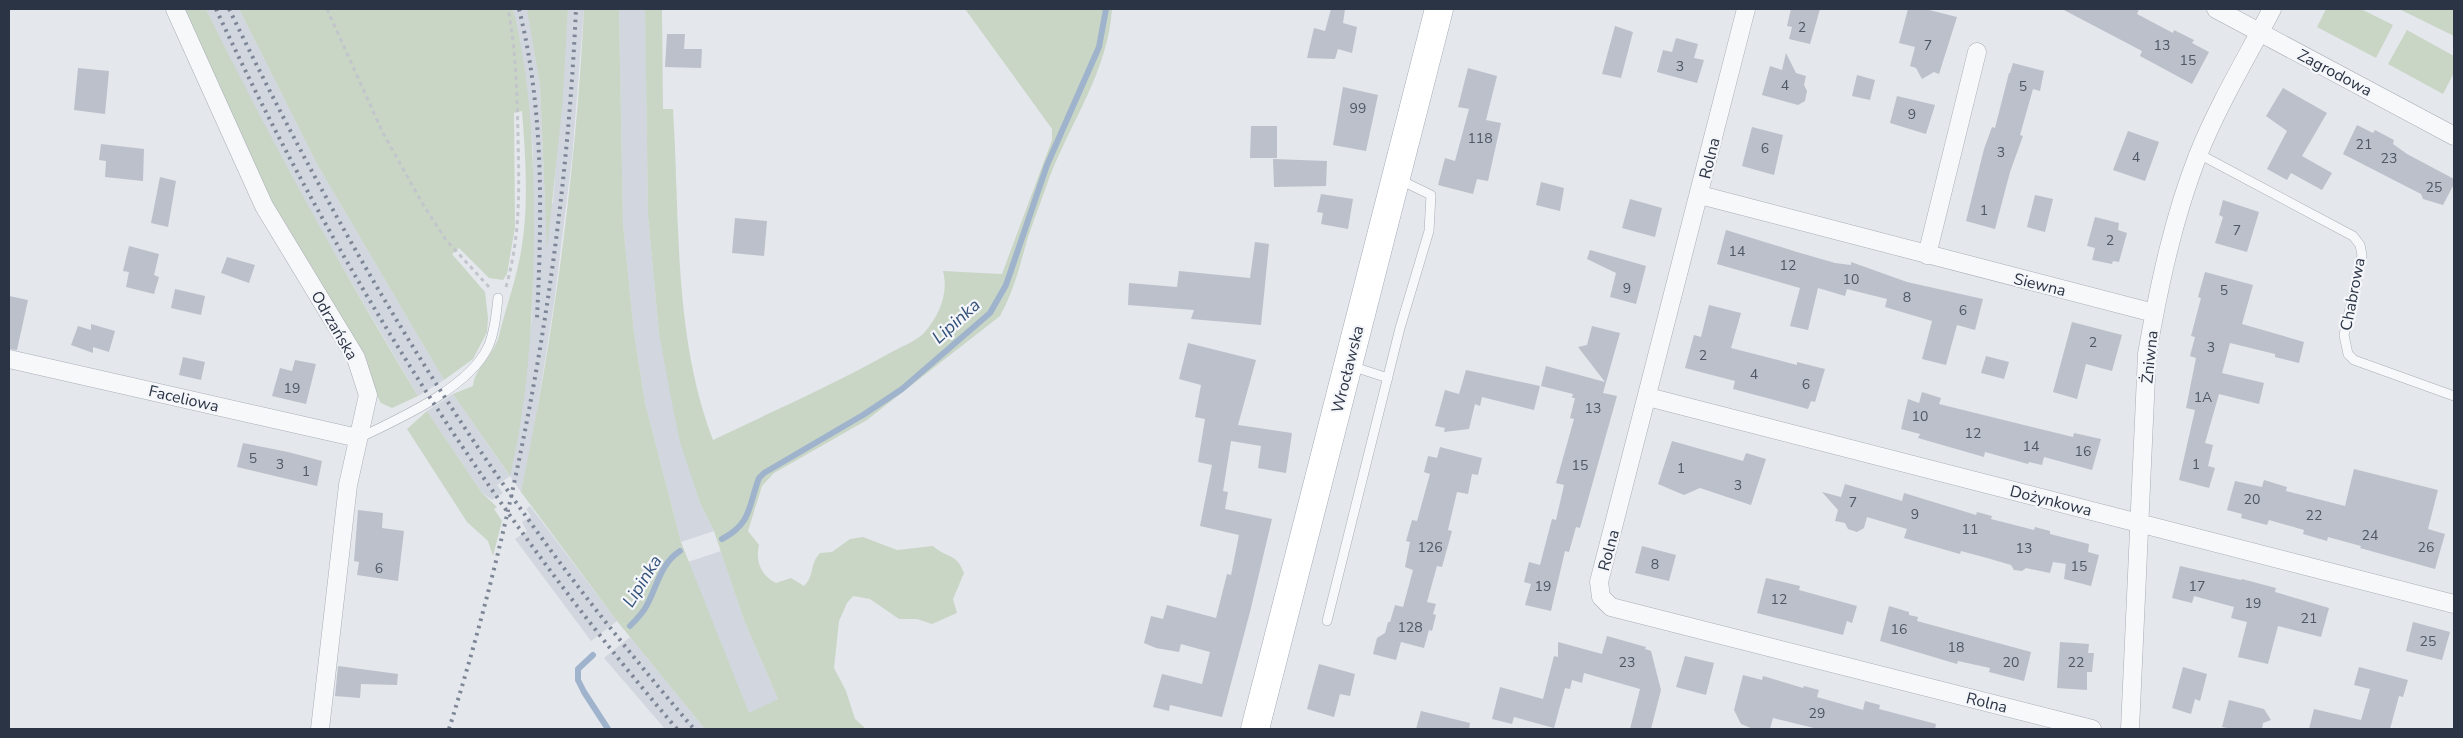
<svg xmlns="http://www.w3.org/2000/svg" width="2463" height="738" font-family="'Nunito Sans',sans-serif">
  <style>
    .built { fill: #d2d6de }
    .green { fill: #c9d6c5 }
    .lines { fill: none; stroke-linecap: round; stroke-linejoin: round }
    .stream { stroke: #9fb4cc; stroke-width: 6 }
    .building { fill: #bbc0ca }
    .service-casing { stroke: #a9aeb7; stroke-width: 10 }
    .minor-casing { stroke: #a9aeb7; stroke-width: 19 }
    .primary-casing { stroke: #a3abb8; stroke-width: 29 }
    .path { stroke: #c2c5cb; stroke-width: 3; stroke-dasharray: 4 4; stroke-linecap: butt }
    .service { stroke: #f7f8fa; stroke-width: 9 }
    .minor { stroke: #f7f8fa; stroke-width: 18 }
    .primary { stroke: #fff; stroke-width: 28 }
    .rail { stroke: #7d8696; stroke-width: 4; stroke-dasharray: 2.5 5; stroke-linecap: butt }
    .labels { text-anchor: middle; stroke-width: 4.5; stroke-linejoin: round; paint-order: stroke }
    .number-label { font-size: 14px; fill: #4f5766 }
    .street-label { font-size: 16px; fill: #2b3445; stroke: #f4f6f9 }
    .water-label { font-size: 18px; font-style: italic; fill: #34527a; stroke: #f4f6f9 }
  </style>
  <rect width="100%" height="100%" fill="#e4e7ec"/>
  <!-- built -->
  <path class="built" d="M206 9H239L317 164 444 380 418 396 312 215 256 112Z
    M513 9H527L530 21 540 85 545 204 553 203 568 9H584L572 158 554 303 533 436 521 492 510 476 497 485 503 493 492 500 482 493 427 411 453 394 509 475 532 319 533 260V150L523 64Z
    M619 9H645L648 216 659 333 681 442 700 503 714 531 681 542 645 403 634 333 623 224Z
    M530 506 617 621 591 641 515 539 527 531 522 522 531 516 526 509Z
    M721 551 744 620 778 699 749 714 688 562Z
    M630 637 705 729H665L604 658Z"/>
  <!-- green -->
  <path class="green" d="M182 9H206C271 142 342 270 418 396L392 408 381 403 272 204Z
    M239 9H513C531 81 534 157 534 231 533 313 529 396 510 476L453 394 473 386C475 367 494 355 499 336 504 314 512 292 517 270 530 220 526 162 522 111L514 113 515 227 507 274 503 280 489 278 459 248 452 254 485 292 488 318 487 332 473 359 444 380 317 164Z
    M527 9H568L562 109 547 250 540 85Z
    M584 9H619L623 224 634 333 645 403 681 542 749 713 778 699 744 620 714 531 700 503 680 442 670 393 659 333 648 216 645 9H662L663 109H673C680 219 673 335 713 440 771 412 831 386 888 354 898 348 915 342 924 333 939 315 949 294 943 271L1002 274 1052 140V129L965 9H1112C1108 70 1072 120 1050 176 1043 196 1035 217 1028 237 1020 265 1014 291 1000 316L867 420 774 473 762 486 748 531 759 545C755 561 761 576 776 583L791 578 804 586C815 575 809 565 820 553L832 552 850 539 863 537 897 550 933 546C947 559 956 552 964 573L953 599 957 613 932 624 917 619H899L870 599 853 596 847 603 839 621 834 668 846 691 855 719 866 729H705L617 621 521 492C554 335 576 170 584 9Z
    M2326 9H2361L2393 25 2376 58 2317 27Z
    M2399 9H2454V36Z
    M2407 30 2454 56V73L2443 94 2388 64Z
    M427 411 482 493 497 507 494 509 502 521 493 556 488 541 467 522 407 429Z"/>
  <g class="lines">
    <!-- stream -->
    <path class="stream" d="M722 539C752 523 748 507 759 478L764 473 863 415 902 389 990 313 1006 285 1047 165 1099 47 1106 9
      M630 626C636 620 643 613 647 605 657 586 661 563 680 551
      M593 655 578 669V680L584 692 608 729"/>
  </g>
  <!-- building -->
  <path class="building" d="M1331 9H1345L1343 23 1357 27 1352 53 1338 49 1335 59 1307 58 1314 28 1325 31Z
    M1791 9H1820L1810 44 1789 39 1792 27 1787 26Z
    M1908 9H1925L1957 17 1939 74 1934 72 1922 79 1916 68 1910 66 1915 47 1899 43Z
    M2062 9H2139L2137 14 2173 33 2174 30 2194 40 2192 43 2209 52 2192 84 2140 56 2142 51Z
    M1615 26 1633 32 1621 78 1602 74Z
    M667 34H685L684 49H702L701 68 665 67Z
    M1676 38 1698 44 1694 58 1704 60 1697 83 1657 72 1663 50 1672 52Z
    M1786 53 1796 73 1806 76 1804 85 1807 91 1805 101 1798 105 1762 95 1770 66 1782 70Z
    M2013 63 2044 71 2040 91 2033 89 2020 135 2023 136 2010 172 1995 229 1966 221 1984 149 1992 127 1995 128 2009 73H2010Z
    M78 68 109 71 105 114 74 110Z
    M1468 68 1497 76 1486 120 1501 123 1488 181 1477 179 1473 194 1438 185 1445 158 1455 161 1469 109 1458 107Z
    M1857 75 1875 80 1870 100 1852 96Z
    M1343 87 1378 95 1366 151 1333 145Z
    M2283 88 2327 113 2302 156 2332 173 2322 190 2291 173 2287 180 2267 169 2287 131 2266 116Z
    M1897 96 1935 105 1926 134 1890 123Z
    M2357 125 2373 133 2375 130 2394 140 2393 144 2407 154 2454 179V184L2443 205 2423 199 2421 194 2343 154Z
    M1251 126H1277V158H1250Z
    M1752 127 1783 135 1774 175 1742 166Z
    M2128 131 2159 142 2145 181 2113 170Z
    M101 144 144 149 143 181 105 177 106 161 99 160Z
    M1273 159 1327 161 1326 186 1274 187Z
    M160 177 176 181 168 227 151 223Z
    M1541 182 1564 188 1560 211 1536 205Z
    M1321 194 1353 199 1348 229 1321 224 1323 213 1317 212Z
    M2035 195 2053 199 2045 232 2027 227Z
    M1630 199 1662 208 1655 237 1622 228Z
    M2223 200 2259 212 2247 252 2215 243 2223 217 2219 215Z
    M2095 217 2119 223 2118 230 2127 233 2119 262 2113 261 2112 264 2092 260 2095 248 2087 246Z
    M735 218 767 221 764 256 732 253Z
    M1726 230 1797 252 1835 263 1851 265V262L1907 282 1983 299 1975 330 1957 325 1946 365 1922 359 1932 321 1885 307 1887 299 1847 289 1845 296 1818 288 1808 330 1790 326 1800 288 1717 264Z
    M1255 242 1269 244 1261 325 1191 319 1194 310 1128 305 1129 283 1177 287 1179 271 1250 278Z
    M129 246 159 254 154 275 159 277 154 294 126 287 129 272 123 271Z
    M1590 250 1646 266 1636 304 1610 297 1616 273 1587 259Z
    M227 257 255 265 249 283 221 273Z
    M2205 272 2253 285 2242 324 2304 342 2299 363 2275 357V354L2230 343 2222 373 2264 383 2259 404 2219 394 2205 443 2213 445 2208 466 2215 468 2209 488 2179 480 2195 410 2186 408 2196 358 2190 356 2195 337 2191 336 2201 298 2198 297Z
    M175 289 205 296 201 315 171 308Z
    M9 296 28 300 17 350 9 349Z
    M1709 305 1741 313 1731 348 1797 365V362L1825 369 1815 402 1811 401 1808 409 1733 389 1735 381 1685 368 1694 335 1701 337Z
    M2072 322 2122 335 2112 371 2086 364 2077 399 2053 392Z
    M91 324 115 331 109 352 93 347V353L71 345 78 326 91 330Z
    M1592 326 1620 333 1603 393 1617 396 1580 528 1576 527 1569 552 1565 551 1551 611 1525 605 1531 584 1524 582 1529 562 1540 565 1552 519 1556 520 1564 485 1556 483 1574 419 1570 418 1575 398H1572L1573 394 1541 386 1546 366 1605 382 1578 347 1587 345Z
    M1188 343 1256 360 1238 425 1292 433 1286 473 1258 468 1261 446 1231 441 1223 491 1228 492 1225 509 1272 519 1250 612 1222 717 1170 705 1169 711 1153 707 1162 674 1202 684 1210 652 1181 644 1179 652 1156 648 1144 643 1151 616 1163 619 1167 605 1216 618 1227 574 1231 575 1239 535 1200 526 1212 465 1198 462 1205 419 1195 417 1201 385 1179 379Z
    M1986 356 2009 362 2004 379 1981 373Z
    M183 357 205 362 201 380 179 375Z
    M295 360 316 364 306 404 272 396 280 368 292 371Z
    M1466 370 1540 386 1534 410 1482 397 1480 406 1475 404 1469 429 1444 432 1445 428 1435 426 1445 390 1459 394Z
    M1922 392 1941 398 1939 404 2073 437 2074 433 2101 439 2092 470 2044 457 2042 465 2029 462 2028 464 1985 452 1984 457 1918 438 1920 434 1901 429 1908 399 1919 403Z
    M1672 441 1743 461 1746 453 1766 459 1751 505 1700 488 1684 495 1658 484Z
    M243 443 288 452 322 461 317 486 237 467Z
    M1440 447 1482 458 1478 475 1472 474 1468 494 1457 492 1448 530 1452 531 1442 567 1437 566 1427 602 1436 604 1433 614 1436 615 1432 631 1429 630 1424 648 1401 642 1396 660 1373 654 1377 638 1385 633 1388 622H1390L1395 605 1403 607 1413 570 1405 567 1410 542 1406 541 1412 520 1417 521 1430 474 1424 472 1428 456 1437 458Z
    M2354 469 2438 490 2428 529 2445 534 2435 569 2360 548 2361 546 2328 537 2327 541 2303 534 2304 530 2269 520 2267 525 2241 518 2242 514 2227 510 2235 481 2262 487 2264 480 2287 487 2286 491 2345 506Z
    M1845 484 1902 501 1904 493 1976 515 1977 512 1992 516 1991 519 2034 530 2035 527 2050 531V534L2089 544 2088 552 2099 555 2091 586 2064 579 2066 564 2053 562 2050 573 2026 568 2022 571 2014 570 2011 565 1987 558 1961 551 1960 554 1904 538 1907 529 1867 517 1864 528 1857 532 1848 529 1845 523 1835 521 1838 510 1822 492 1841 497Z
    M358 510 383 513 382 528 404 531 398 581 357 575 359 562 354 561Z
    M1642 546 1676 555 1669 581 1635 573Z
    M2180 566 2241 580 2242 579 2276 588 2275 592 2329 608 2321 637 2278 626 2268 664 2238 657 2247 622 2231 618 2234 607 2194 596 2192 603 2172 598Z
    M1766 578 1800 586 1799 590 1857 606 1852 623 1847 621 1843 635 1757 613Z
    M1889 606 1909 612V615L1918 617 1917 621 2031 652 2024 681 1989 672 1990 668 1958 661 1957 664 1880 641Z
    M2413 622 2450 632 2442 660 2406 651Z
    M1607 636 1646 647 1645 649 1651 651 1661 690 1651 729H1630L1640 689 1584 673 1582 683 1572 680 1570 689 1565 688 1554 728 1514 717 1512 724 1492 719 1500 687 1543 699 1554 656 1558 657V642L1602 654Z
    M2060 642 2089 644 2088 653H2094L2092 672H2087V690L2057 688Z
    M1685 656 1714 663 1706 695 1676 687Z
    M1319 664 1355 674 1350 696 1340 694 1334 717 1307 709Z
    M338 666 398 674 397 685 361 684 360 698 335 696Z
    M2183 667 2207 674 2200 701 2195 699 2191 714 2172 708Z
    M2359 667 2408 680 2403 697 2399 696 2390 729H2309L2314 709 2361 720 2370 689 2354 685Z
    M1743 675 1762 680 1763 676 1803 688 1804 686 1819 690 1817 697 1863 710 1865 701 1880 705 1879 709 1936 724 1935 729H1818L1773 718 1770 729H1753L1741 724 1734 710Z
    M2229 700 2264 709 2271 720 2263 723 2262 729H2233L2222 727Z
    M1421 711 1470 723 1469 729H1416Z"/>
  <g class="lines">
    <!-- service casing -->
    <g class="service-casing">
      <path id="service" d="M2199 154 2353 236 2360 245 2362 255 2344 335 2348 354 2354 360 2454 396
        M1351 366 1388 378
        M359 438C398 419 469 388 488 347 495 332 496 314 498 298
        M1327 621 1400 328 1429 231 1431 195 1398 179"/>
    </g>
    <!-- minor casing -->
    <g class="minor-casing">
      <path id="minor" d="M175 9 264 206 356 358 368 395 348 485 320 729
        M1746 9 1599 582 1601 597 1611 607 2092 729
        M2216 9 2454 136
        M1700 195 2154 313
        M1927 255 1977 52
        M9 359 358 438
        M1648 397 2454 604
        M2130 729 2147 354C2159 286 2173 219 2198 155 2218 105 2247 57 2272 9"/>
    </g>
    <!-- primary casing -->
    <g class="primary-casing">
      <path id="primary" d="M1255 729 1439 9"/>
    </g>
    <!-- path -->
    <path class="path" d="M327 9 382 131 422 203 446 240 489 287
      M506 287C521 233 519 190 518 135 517 93 516 50 508 9"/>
    <!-- service -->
    <use href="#service" class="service"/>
    <!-- minor -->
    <use href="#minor" class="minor"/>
    <!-- primary -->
    <use href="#primary" class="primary"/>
    <!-- rail -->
    <path class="rail" d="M216 9C336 268 491 512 677 729
      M229 9C315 186 412 359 528 519 580 592 636 661 694 729
      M519 9C544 109 542 215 537 318
      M449 729C522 496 565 253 576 9"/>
  </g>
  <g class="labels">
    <!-- number labels -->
    <g class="number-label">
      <text x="1802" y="32">2</text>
      <text x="1928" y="50">7</text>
      <text x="2162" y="50">13</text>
      <text x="2188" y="65">15</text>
      <text x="1680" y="71">3</text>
      <text x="1785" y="90">4</text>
      <text x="2023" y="91">5</text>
      <text x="1358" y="113">99</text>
      <text x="1912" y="119">9</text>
      <text x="1480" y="143">118</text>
      <text x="2364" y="149">21</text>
      <text x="1765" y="153">6</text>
      <text x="2001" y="157">3</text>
      <text x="2136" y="162">4</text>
      <text x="2389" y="163">23</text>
      <text x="2434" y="192">25</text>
      <text x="1984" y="215">1</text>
      <text x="2237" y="235">7</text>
      <text x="2110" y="245">2</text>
      <text x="1737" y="256">14</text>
      <text x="1788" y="270">12</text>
      <text x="1851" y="284">10</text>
      <text x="1627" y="293">9</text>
      <text x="2224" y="295">5</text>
      <text x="1907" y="302">8</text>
      <text x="1963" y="315">6</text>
      <text x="2093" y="347">2</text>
      <text x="2211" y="352">3</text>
      <text x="1703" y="360">2</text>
      <text x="1754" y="379">4</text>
      <text x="1806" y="389">6</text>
      <text x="292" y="393">19</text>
      <text x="2203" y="402">1A</text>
      <text x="1593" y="413">13</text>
      <text x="1920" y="421">10</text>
      <text x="1973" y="438">12</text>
      <text x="2031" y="451">14</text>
      <text x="2083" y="456">16</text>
      <text x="253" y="463">5</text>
      <text x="280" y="469">3</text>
      <text x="2196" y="469">1</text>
      <text x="1580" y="470">15</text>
      <text x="1681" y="473">1</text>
      <text x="306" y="476">1</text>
      <text x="1738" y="490">3</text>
      <text x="2252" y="504">20</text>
      <text x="1853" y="507">7</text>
      <text x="1915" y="519">9</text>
      <text x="2314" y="520">22</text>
      <text x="1970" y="534">11</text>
      <text x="2370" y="540">24</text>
      <text x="1430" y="552">126</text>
      <text x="2426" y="552">26</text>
      <text x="2024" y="553">13</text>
      <text x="1655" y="569">8</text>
      <text x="2079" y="571">15</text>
      <text x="379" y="573">6</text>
      <text x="1543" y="591">19</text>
      <text x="2197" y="591">17</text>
      <text x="1779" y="604">12</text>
      <text x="2253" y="608">19</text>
      <text x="2309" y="623">21</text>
      <text x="1410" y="632">128</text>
      <text x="1899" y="634">16</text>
      <text x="2428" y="646">25</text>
      <text x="1956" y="652">18</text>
      <text x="1627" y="667">23</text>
      <text x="2011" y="667">20</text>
      <text x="2076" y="667">22</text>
      <text x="1817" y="718">29</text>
    </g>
    <!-- street labels -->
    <g class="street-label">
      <text transform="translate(2335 72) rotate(28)" y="6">Zagrodowa</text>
      <text transform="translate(1709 158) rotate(-76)" y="6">Rolna</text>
      <text transform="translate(2040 284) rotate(14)" y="6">Siewna</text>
      <text transform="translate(2352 294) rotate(-79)" y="6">Chabrowa</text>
      <text transform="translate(335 325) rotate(60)" y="6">Odrzańska</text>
      <text transform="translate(2149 357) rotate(-84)" y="6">Żniwna</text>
      <text transform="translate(1347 369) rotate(-76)" y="6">Wrocławska</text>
      <text transform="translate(184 398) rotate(13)" y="6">Faceliowa</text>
      <text transform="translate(2051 500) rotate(14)" y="6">Dożynkowa</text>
      <text transform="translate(1608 550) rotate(-75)" y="6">Rolna</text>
      <text transform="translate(1987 702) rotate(14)" y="6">Rolna</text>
    </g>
    <!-- water labels -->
    <g class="water-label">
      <text transform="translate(956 321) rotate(-42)" y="6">Lipinka</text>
      <text transform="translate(642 581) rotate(-58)" y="6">Lipinka</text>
    </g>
  </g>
  <!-- border -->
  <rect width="2463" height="738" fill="none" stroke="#2b3445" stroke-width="20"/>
</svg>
